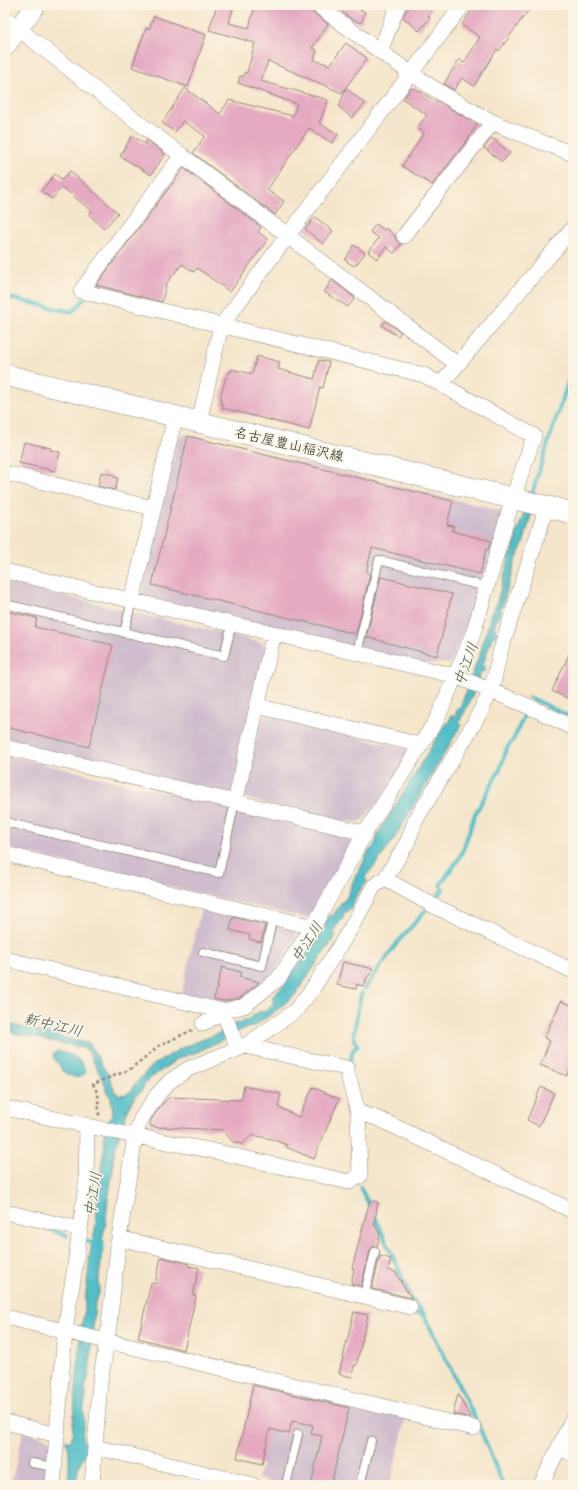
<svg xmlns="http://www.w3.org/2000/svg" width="578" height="1490" font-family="'Indie Flower','Klee One',sans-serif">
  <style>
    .industrial { fill: #cfbdce }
    .water { fill: #51bfc8; stroke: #3e757a }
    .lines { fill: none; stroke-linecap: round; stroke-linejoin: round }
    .stream { stroke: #51bfc8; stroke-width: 4 }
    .building { fill: #e5aac2 }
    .service-casing { stroke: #90887b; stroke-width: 10 }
    .minor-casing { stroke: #90887b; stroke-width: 16 }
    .tertiary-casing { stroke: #90887b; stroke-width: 20 }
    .secondary-casing { stroke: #90887b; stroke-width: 22 }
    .path { stroke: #90887b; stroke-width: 2.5; stroke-dasharray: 3 3; stroke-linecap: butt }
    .service { stroke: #fff; stroke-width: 8 }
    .minor { stroke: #fff; stroke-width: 15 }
    .tertiary { stroke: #fff; stroke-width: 19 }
    .secondary { stroke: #fff; stroke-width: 21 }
    .labels { text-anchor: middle; stroke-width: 3.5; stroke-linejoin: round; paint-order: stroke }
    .street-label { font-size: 14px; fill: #2b2b2b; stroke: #fcf5e5 }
    .water-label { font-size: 15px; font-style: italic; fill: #36575a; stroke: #fcf5e5 }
  </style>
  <rect width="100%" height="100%" fill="#fcf5e5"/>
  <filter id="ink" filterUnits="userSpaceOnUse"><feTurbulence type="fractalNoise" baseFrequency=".025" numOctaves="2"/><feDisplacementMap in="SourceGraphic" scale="8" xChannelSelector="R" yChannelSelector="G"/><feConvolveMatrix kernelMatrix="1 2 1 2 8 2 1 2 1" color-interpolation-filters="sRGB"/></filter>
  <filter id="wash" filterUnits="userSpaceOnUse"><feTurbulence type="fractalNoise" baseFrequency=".012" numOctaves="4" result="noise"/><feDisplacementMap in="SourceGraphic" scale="16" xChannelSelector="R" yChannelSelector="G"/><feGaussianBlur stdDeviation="0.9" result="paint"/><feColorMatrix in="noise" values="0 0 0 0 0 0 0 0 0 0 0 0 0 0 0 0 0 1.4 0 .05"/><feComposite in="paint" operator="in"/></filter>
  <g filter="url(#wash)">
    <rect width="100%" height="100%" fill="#f5e6cb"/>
    <!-- industrial -->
    <path class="industrial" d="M186 434 505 512 461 640 450 663 425 664 145 597 142 592 178 439Z
      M5 582 263 643 266 651 232 793 226 797 5 744Z
      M267 716 406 749 409 753 379 802 360 822 323 820 243 797 261 719Z
      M5 755 326 831 351 841 344 862 310 916 306 918 5 848Z
      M201 908 289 929 297 935 278 965 264 984 248 996 231 1005 197 997 181 996Z
      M280 1387 406 1417 390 1485H283L258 1479Z
      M23 1432 45 1437 51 1443 44 1485H11Z"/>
    <!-- water -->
    <path class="water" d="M525 502 534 505 523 544 516 559 503 603 494 627 497 633 496 635 492 637 483 665 486 668 485 670 480 673C475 690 468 707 459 722L461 725 392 842 377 863 365 877 367 882 358 893 350 909 343 914V919L338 924 333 931 336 935 295 995 273 1013 252 1027 243 1029 232 1035 197 1052 177 1059 151 1078 144 1085 142 1090 135 1097 127 1110 116 1146 113 1159 114 1163 108 1199 106 1218V1223L102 1239 104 1242 99 1277V1294L95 1303 89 1374 85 1387 86 1395 83 1412 84 1421 82 1438 84 1443 90 1444 89 1453H86C80 1461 74 1475 78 1485H68C69 1477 70 1452 68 1446 67 1444 66 1443 65 1441H71L72 1437 81 1326 83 1320 91 1247 95 1231 98 1200 101 1178V1167L105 1145 104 1139 108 1123 113 1111 111 1098 106 1091V1086L87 1049 5 1031V1023L90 1044 106 1072 108 1074 115 1092 120 1095 126 1094 132 1090 134 1085 152 1066 173 1053 183 1047 220 1033 232 1025 247 1020 260 1011 264 1012 272 1005 274 1002 272 997 286 983 311 945 313 946 317 941V937L325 929V922L329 916H333L341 903 346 899 355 877 361 868 368 852 375 845 378 834 444 726 449 722 451 715 454 716H456V712L460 707 482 648V641L485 638 491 613 496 605 510 555 512 554 514 546 516 542V535L523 516Z
      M58 1051C73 1055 80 1057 86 1072 80 1082 70 1076 62 1071L60 1066 53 1057 54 1053Z"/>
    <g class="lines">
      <!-- stream -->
      <path class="stream" d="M5 297 72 312 84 299
        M531 498 537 477 573 367
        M529 697 573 718
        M434 900 443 889 440 885 458 860 463 850 475 814 500 769 507 748 513 740 524 716
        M365 988 397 943 426 910
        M352 1066 350 1063 353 1050 358 1046 354 1040V1032L360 998 362 993
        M360 1187 376 1219 412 1300 424 1314
        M48 1229 67 1236
        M86 1241 97 1245 103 1246
        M411 1312 424 1315 478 1424 503 1485"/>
    </g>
    <g id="blocks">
      <!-- building -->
      <path class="building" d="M217 5H234L229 23 249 28 255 5H305L309 7 312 12 328 24 312 48 317 50 314 60 330 65 346 43 367 58 342 93 268 61 261 81 328 100 319 123 338 134 332 143 309 128 267 190 284 201 275 215 193 153 205 136 183 121 175 132 162 123 185 88 220 114 229 100 293 116 297 104 238 83 240 76 243 77 245 72 247 73 255 43 209 30Z
        M344 5H356L354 8 365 12 361 23 353 20 342 12Z
        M411 5H434L428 16 430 18 419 31 403 17 405 12Z
        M475 5H532L499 51 497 49 474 86 462 78 454 90 444 84 459 59 464 63 480 37 462 25Z
        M154 16 206 35 188 87 132 67 146 28 149 29Z
        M346 88 365 104 352 118 339 107Z
        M411 88 414 89 415 88 435 101V100L477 124 468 139 432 185 402 166 424 133 417 128 427 115 403 99Z
        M132 136 145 144 147 140 165 154 151 175 120 156Z
        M492 138 510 153 502 162 484 148Z
        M184 168 261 227 258 232 268 239 230 292 197 268 194 272 182 264 166 284 162 302 96 285Z
        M70 171 118 213 104 229 89 215 92 211 62 187 52 199 41 191 55 174 62 180Z
        M315 217 333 231 323 244 305 229Z
        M376 224 384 230 386 228 395 236 396 240 401 244 394 253 386 247 377 259 368 252 379 238 370 232Z
        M354 245 365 253 356 265H352L345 260Z
        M332 280 355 298 348 307 324 292Z
        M385 321 401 332 398 336 382 326Z
        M257 356 280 362 278 369 314 379 319 360 329 362 323 388 320 387 309 430 222 408 223 404H221V395L225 380 229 372H231L232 369 252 374Z
        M188 436 453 501 447 525 454 526 452 531 491 541 488 550 486 549 480 574 372 548 366 572 370 574 356 634 152 585Z
        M24 442 51 448 50 450 60 452 55 471 19 463Z
        M101 472 114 475V477L118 478 115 490 98 486Z
        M381 577 452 594 437 656 366 637Z
        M5 611 37 618 35 627 113 645 89 747 5 727Z
        M573 646V701L552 691Z
        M233 917 265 925 261 942 249 939 250 935 230 930Z
        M343 962 374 969 366 979 365 984 364 983 363 986 357 984 356 989 337 985Z
        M222 967 241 972 239 977 259 982 240 998 224 1001 214 999Z
        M561 1001 573 1006V1063L567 1076 540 1065 550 1041 544 1038Z
        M244 1086 281 1094 278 1107 299 1117 313 1087 339 1099 314 1159 286 1147 287 1145 271 1139 252 1135 242 1144 233 1142 223 1130 161 1127V1128L150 1126 151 1120 163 1103 170 1097 241 1100Z
        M541 1087 554 1093 539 1126 527 1120Z
        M370 1200 378 1202 374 1226H376V1229L378 1230V1232L380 1233 377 1247H373L370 1251 361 1286 351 1284 354 1269 352 1268Z
        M380 1256 391 1259 388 1270 396 1272V1274H398L399 1280H402L401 1283 412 1298 372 1289Z
        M161 1257 189 1264 188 1266 199 1268 193 1295 196 1296 184 1350 138 1338 151 1283 155 1284Z
        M354 1312 368 1315 356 1366 354 1365 352 1377 339 1374Z
        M253 1385 349 1408 331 1485H311L322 1436 311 1434 313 1425 292 1421 289 1434 270 1429 262 1464 237 1458Z
        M458 1394 471 1418 453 1414Z"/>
    </g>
  </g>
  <g filter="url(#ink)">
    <use href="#blocks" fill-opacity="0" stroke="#90887b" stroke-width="1"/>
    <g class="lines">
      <!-- service casing -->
      <g class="service-casing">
        <path id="service" d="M5 604 224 656 232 623
          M124 633 132 600
          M357 653 379 560 487 587
          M5 822 219 873 235 802
          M203 952 262 966 273 917
          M364 1296 375 1252
          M32 1463 55 1467
          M286 1485 298 1434
          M360 1485 371 1441"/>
      </g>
      <!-- minor casing -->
      <g class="minor-casing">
        <path id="minor" d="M317 5C373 46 429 90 491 121 517 134 546 143 573 154
          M5 18 106 98 457 364
          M382 46 398 5
          M182 155 81 291 424 375 534 436 513 498 473 634 437 719 365 833
          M404 236 493 122
          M441 384 573 228
          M199 422 221 326 288 235 463 5
          M5 473 153 508
          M5 571 456 676 537 710 573 728
          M132 600 175 417
          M257 706 421 745
          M5 747 365 833 313 927 278 979 244 1006 223 1011 5 959
          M235 802 274 633
          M5 854 313 927
          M385 879 408 841 415 821 473 725 491 691 501 649 547 506
          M203 1024 223 1011 238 1049
          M5 1108 135 1136 209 1150 349 1182 360 1176 358 1112 346 1068 245 1046
          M358 1112 379 1119 573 1211
          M5 1212 80 1229
          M119 1238 410 1307
          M5 1317 474 1428
          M5 1422 57 1435
          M95 1447 253 1485
          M559 1448 573 1454
          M53 1485 65 1331 75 1266 86 1185 87 1125
          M92 1485 100 1382 107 1342 119 1238 135 1136 141 1119 158 1094 170 1081 188 1069 245 1046 295 1011 311 991 351 928 374 886 385 879 434 906 573 971
          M541 1485 573 1418"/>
      </g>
      <!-- tertiary casing -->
      <g class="tertiary-casing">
        <path id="tertiary" d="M5 47 36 5"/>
      </g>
      <!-- secondary casing -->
      <g class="secondary-casing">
        <path id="secondary" d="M5 375 573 513"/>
      </g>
      <!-- path -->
      <path class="path" d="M98 1115 99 1114 98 1094 93 1084 129 1070 159 1046 192 1030"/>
      <!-- service -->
      <use href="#service" class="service"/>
      <!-- minor -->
      <use href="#minor" class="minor"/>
      <!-- tertiary -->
      <use href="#tertiary" class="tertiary"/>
      <!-- secondary -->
      <use href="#secondary" class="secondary"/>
    </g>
  </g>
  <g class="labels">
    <!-- street labels -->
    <g class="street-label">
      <text transform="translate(289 444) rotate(13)" y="5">名古屋豊山稲沢線</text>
    </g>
    <!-- water labels -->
    <g class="water-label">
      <text transform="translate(466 664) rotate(-70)" y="5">中江川</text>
      <text transform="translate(307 942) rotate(-57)" y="5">中江川</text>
      <text transform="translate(53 1025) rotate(13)" y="5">新中江川</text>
      <text transform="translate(93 1194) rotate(-81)" y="5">中江川</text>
    </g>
  </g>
  <!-- margin -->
  <rect width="578" height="1490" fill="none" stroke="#fcf5e5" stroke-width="20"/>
</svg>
